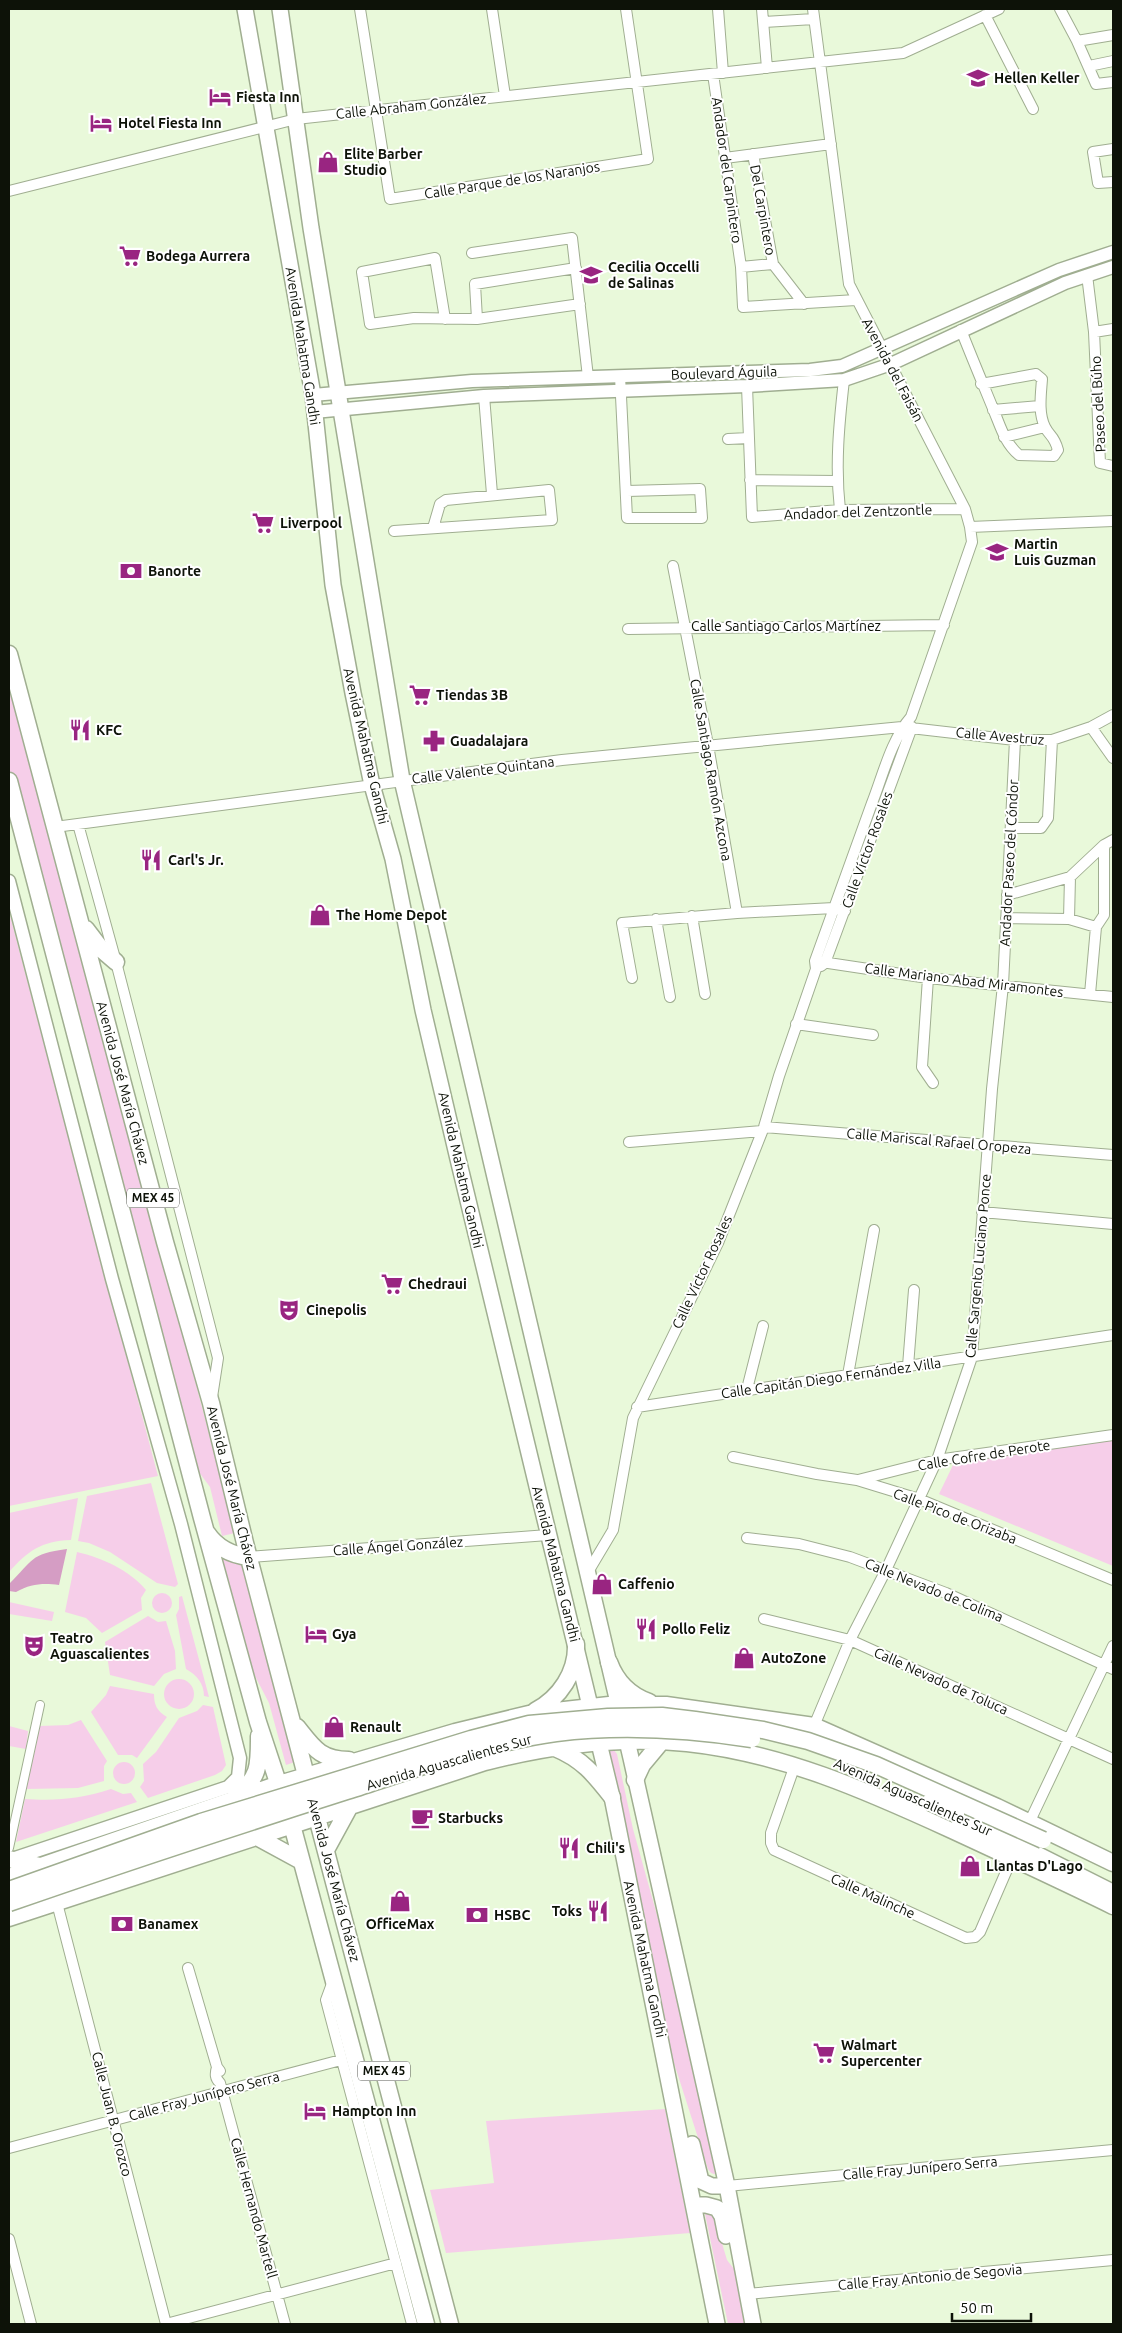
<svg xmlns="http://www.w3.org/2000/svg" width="1122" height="2333" font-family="Ubuntu,sans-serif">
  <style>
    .green { fill: #f6cee9 }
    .water { fill: #d59dc4 }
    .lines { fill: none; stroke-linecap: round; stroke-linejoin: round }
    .pedestrian-casing { stroke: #a0ae91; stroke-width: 10 }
    .minor-casing { stroke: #a0ae91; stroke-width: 12 }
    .tertiary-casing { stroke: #a0ae91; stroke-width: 15 }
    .secondary-casing { stroke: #a0ae91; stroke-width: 18 }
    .primary-casing { stroke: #a0ae91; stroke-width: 19 }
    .pedestrian { stroke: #fff; stroke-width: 8 }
    .minor { stroke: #fff; stroke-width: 10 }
    .tertiary { stroke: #fff; stroke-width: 12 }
    .secondary { stroke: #fff; stroke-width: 15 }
    .primary { stroke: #fff; stroke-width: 16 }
    .primary-bridge-casing { stroke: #a0ae91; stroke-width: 19; stroke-linecap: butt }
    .primary-bridge { stroke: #fff; stroke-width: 16 }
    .labels { text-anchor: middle; stroke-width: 4; stroke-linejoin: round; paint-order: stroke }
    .shield { fill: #fff; stroke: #565952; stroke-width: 1 }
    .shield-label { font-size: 12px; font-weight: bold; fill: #0d1208 }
    .poi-label { font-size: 14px; font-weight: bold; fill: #0d1208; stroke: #fff; text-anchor: start }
    .street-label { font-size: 14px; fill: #0d1208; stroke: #fff }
  </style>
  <rect width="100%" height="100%" fill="#e9f9da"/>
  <!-- green -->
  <path class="green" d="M9 673 235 1533 222 1536 210 1487 190 1460 9 779Z
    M9 912 158 1476 9 1506Z
    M1113 1440V1566L939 1494 954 1463Z
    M151 1483 178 1584 175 1587 157 1583 110 1552 89 1543 78 1541 87 1496Z
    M78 1498 71 1540C41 1541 28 1551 9 1572V1513Z
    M77 1552C103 1558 129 1570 146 1590L141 1598 142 1610 102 1633 86 1618 65 1612Z
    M215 1556 247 1564 298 1761 286 1765 269 1703 239 1645Z
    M152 1603a10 10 0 1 1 20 0a10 10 0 1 1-20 0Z
    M182 1596 209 1697 204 1696C204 1684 197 1675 186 1669L176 1615 179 1609V1597Z
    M9 1602 54 1612 52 1621 9 1614Z
    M148 1616 158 1622 166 1621 175 1651 176 1669 164 1674 154 1686 110 1675 105 1642Z
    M164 1694a15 15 0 1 1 30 0a15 15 0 1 1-30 0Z
    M110 1686 154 1694C154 1705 157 1711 167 1717L137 1758 132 1755H118L91 1712 106 1695Z
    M203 1705 213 1707 226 1765 222 1771 215 1775 148 1798 140 1787 144 1781 143 1764 156 1752 179 1718 197 1711Z
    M81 1720 107 1761 104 1766V1781L78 1788 26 1789 40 1726 68 1725Z
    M9 1726 28 1731 26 1749 9 1746Z
    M613 1749 617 1754 633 1829 665 1944 719 2173 717 2175 711 2173 708 2169 674 2063 651 1962 607 1750Z
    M113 1773a11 11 0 1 1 22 0a11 11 0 1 1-22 0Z
    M111 1789 123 1794 131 1793 137 1802 16 1842 25 1799C57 1801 80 1799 111 1789Z
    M665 2109 690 2233 446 2253 430 2190 494 2183 486 2121Z
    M713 2213 727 2260 738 2274 746 2324H728L705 2214Z"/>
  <!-- water -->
  <path class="water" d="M67 1549 59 1585C42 1583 31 1584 16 1592L9 1591V1584C34 1560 29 1554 67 1549Z"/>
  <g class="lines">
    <!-- pedestrian casing -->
    <g class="pedestrian-casing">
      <path id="pedestrian" d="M9 1848 40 1705"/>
    </g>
    <!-- minor casing -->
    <g class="minor-casing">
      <path id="minor" d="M360 9 390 199 648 159 626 9
        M492 9 505 96
        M718 9 723 73
        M762 9 767 68
        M1060 9 1077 41 1096 84 1113 82
        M985 15 1033 109
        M764 22 814 19
        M1077 41 1113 35
        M1089 66 1113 61
        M713 74 741 267 743 307 856 300
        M1113 149 1093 152 1098 183 1113 182
        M753 154 773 264 804 304
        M725 158 831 144
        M9 191 296 119 903 53 999 9
        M472 253 572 238 588 377
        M741 267 773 264
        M1087 275 1094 332 1100 463 1113 466
        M445 319 435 258 362 272 370 324 414 318 477 319 580 304
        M477 319 475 284 576 268
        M961 330C972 358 983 384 994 411 1001 428 1005 443 1019 455L1054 456 1058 450C1054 435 1050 437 1045 427 1038 413 1041 394 1042 379L1036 374 981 384
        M1094 332 1113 329
        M620 376 627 518H702L700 489 627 491
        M747 386 752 517 840 510 965 509
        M484 396 492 494
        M993 410 1040 406
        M1004 437 1045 427
        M728 439 749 438
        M750 480 837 481
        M840 510C835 466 839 424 844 380
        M970 527 1113 521
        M394 531 552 520 549 490 446 500 440 504 433 528
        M673 566 708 745 737 913
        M628 629 944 625
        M1091 727 1113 758
        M78 824 116 962 218 1358 212 1397
        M55 827 562 760 902 727 1015 740H1052L1091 727 1113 715
        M1011 828H1041L1048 818 1052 740
        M1007 895 1070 877 1104 845 1113 840
        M692 916 705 994
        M1006 918 1069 919 1096 927
        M656 919 670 997
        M1069 919 1070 877
        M815 961 928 978 1113 997
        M821 966 825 963 912 727
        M632 978 622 923 737 913 834 908 845 911
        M928 978 922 1067 933 1083
        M1090 994 1096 927 1104 915V845
        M796 1024 873 1035
        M764 1127 1113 1155
        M629 1142 762 1131
        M982 1212 1113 1224
        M908 1366 914 1290
        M848 1375 874 1230
        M747 1389 763 1326
        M637 1407 1113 1335
        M733 1457 817 1474 857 1480 919 1499 1113 1580
        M858 1480 937 1460 1113 1435
        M747 1538 799 1544 850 1557 946 1593 1113 1669
        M249 1557 548 1535
        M588 1572 613 1530 633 1418 718 1243 764 1127 779 1076 816 969 815 961C834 908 853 856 872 803 883 775 891 740 911 717L972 542 970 527 965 509 849 284 813 9
        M764 1619 850 1640 1113 1759
        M814 1726 850 1640 886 1570 937 1460 972 1357 992 1089 1003 985 1015 740
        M795 1765 771 1833V1843L774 1850 966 1938 975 1937 980 1932 1012 1858
        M1029 1823 1113 1646
        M57 1903 166 2324
        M188 1968 217 2067 220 2071
        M333 1981 326 2000 412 2324
        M217 2067C215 2074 215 2078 220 2083L285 2324
        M9 2148 341 2060
        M727 2186 1113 2150
        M9 2239 31 2324
        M747 2294 1113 2260
        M166 2324 396 2263"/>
    </g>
    <!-- tertiary casing -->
    <g class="tertiary-casing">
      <path id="tertiary" d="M313 395 472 381 810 370 842 366 1059 270 1113 252
        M314 412 484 396 747 386 844 380 891 364 1065 283 1113 267
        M9 881 112 1279 181 1524 240 1758 238 1777 228 1787 9 1860"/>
    </g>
    <!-- secondary casing -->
    <g class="secondary-casing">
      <path id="secondary" d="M245 9 313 395 333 585 353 693 372 785 393 859 423 1010 458 1159 612 1797 717 2324
        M280 9 311 228 402 780 631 1758 727 2186 753 2324
        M692 2144 701 2181 712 2186H727
        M694 2205H706L717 2208 722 2216 726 2236"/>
    </g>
    <!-- primary casing -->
    <g class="primary-casing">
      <path id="primary" d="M9 654 165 1242 211 1403 245 1543 450 2324
        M9 781 202 1518 258 1722 292 1825 426 2324
        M86 929 102 950 116 962
        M207 1533C217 1548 231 1555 249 1557
        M609 1662C616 1681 629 1695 649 1702
        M535 1711C560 1698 577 1672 576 1644
        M297 1727C313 1747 320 1760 349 1760
        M555 1748C582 1759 594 1774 612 1797
        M635 1780 642 1765 662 1741
        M236 1796C260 1778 259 1764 259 1736
        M956 1814 1113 1893
        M257 1837 301 1861
        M326 1850 350 1806
        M9 1859 40 1866
        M9 1877 279 1784 455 1732 529 1714 618 1704 666 1705 814 1726 997 1807 1113 1863
        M9 1918 485 1762C551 1745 619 1736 687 1743 782 1753 867 1791 952 1830 1006 1855 1060 1880 1113 1906"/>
    </g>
    <!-- pedestrian -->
    <use href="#pedestrian" class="pedestrian"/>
    <!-- minor -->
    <use href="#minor" class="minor"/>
    <!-- tertiary -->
    <use href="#tertiary" class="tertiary"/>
    <!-- secondary -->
    <use href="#secondary" class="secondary"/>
    <!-- primary -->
    <use href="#primary" class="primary"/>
    <!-- primary-bridge casing -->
    <g class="primary-bridge-casing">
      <path id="primary-bridge" d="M930 1802 956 1814
        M9 1890 201 1822 471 1739 529 1724 608 1717 662 1716 695 1720 763 1730 808 1741 876 1765 1043 1840
        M9 1903C121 1864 234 1827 347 1791 413 1770 488 1742 556 1733 621 1725 687 1729 752 1739"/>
    </g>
    <!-- primary-bridge -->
    <use href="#primary-bridge" class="primary-bridge"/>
  </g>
  <!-- icons -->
  <defs>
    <g id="school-bare" transform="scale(1.725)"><path d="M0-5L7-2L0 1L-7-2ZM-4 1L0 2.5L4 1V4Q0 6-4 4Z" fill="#992581" stroke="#fff" stroke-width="2.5" paint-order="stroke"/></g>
    <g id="hotel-bare" transform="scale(1.725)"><path d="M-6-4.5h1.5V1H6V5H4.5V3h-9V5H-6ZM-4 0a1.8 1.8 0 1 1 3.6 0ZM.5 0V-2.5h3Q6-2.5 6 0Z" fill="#992581" stroke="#fff" stroke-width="2.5" paint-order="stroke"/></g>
    <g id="shop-bare" transform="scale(1.725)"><path d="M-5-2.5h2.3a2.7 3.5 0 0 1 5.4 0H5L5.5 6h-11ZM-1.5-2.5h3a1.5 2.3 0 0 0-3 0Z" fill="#992581" stroke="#fff" stroke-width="2.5" paint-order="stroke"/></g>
    <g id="supermarket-bare" transform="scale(1.725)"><path d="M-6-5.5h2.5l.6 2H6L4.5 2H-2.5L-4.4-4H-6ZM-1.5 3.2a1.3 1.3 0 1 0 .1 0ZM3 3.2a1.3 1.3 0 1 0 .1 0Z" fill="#992581" stroke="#fff" stroke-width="2.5" paint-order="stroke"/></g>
    <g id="bank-bare" transform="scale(1.725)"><path d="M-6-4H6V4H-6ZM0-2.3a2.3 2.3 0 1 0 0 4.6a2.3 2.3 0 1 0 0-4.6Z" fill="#992581" stroke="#fff" stroke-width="2.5" paint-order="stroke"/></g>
    <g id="restaurant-bare" transform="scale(1.725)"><path d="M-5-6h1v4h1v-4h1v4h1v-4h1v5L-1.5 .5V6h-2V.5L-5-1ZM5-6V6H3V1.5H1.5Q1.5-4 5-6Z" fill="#992581" stroke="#fff" stroke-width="2.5" paint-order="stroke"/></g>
    <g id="pharmacy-bare" transform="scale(1.725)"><path d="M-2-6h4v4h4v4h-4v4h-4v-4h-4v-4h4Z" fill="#992581" stroke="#fff" stroke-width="2.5" paint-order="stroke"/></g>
    <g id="theatre-bare" transform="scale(1.725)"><path d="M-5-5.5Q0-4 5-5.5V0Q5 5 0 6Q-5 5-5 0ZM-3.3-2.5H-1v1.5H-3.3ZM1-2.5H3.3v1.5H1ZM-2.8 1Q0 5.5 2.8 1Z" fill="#992581" stroke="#fff" stroke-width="2.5" paint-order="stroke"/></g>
    <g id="cafe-bare" transform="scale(1.725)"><path d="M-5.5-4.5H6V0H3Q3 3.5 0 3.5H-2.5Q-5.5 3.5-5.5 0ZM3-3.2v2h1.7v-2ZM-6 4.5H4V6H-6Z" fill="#992581" stroke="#fff" stroke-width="2.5" paint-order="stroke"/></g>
  </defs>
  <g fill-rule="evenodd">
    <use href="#school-bare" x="978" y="78"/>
    <use href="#hotel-bare" x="220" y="97"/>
    <use href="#hotel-bare" x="101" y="123"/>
    <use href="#shop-bare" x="328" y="162"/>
    <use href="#supermarket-bare" x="130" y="256"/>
    <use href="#school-bare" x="591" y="275"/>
    <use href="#supermarket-bare" x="263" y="523"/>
    <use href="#school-bare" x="997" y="552"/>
    <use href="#bank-bare" x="131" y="571"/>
    <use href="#supermarket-bare" x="420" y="695"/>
    <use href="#restaurant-bare" x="80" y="730"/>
    <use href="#pharmacy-bare" x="434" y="741"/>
    <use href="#restaurant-bare" x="151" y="860"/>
    <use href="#shop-bare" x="320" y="915"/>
    <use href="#supermarket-bare" x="392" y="1284"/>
    <use href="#theatre-bare" x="289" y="1310"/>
    <use href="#shop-bare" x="602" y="1584"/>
    <use href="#restaurant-bare" x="646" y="1629"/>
    <use href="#hotel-bare" x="316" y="1634"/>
    <use href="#theatre-bare" x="34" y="1646"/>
    <use href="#shop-bare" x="744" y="1658"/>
    <use href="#shop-bare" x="334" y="1727"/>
    <use href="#cafe-bare" x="422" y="1818"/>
    <use href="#restaurant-bare" x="569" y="1848"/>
    <use href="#shop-bare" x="970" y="1866"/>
    <use href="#shop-bare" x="400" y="1901"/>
    <use href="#restaurant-bare" x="598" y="1911"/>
    <use href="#bank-bare" x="477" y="1915"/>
    <use href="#bank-bare" x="122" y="1924"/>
    <use href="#supermarket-bare" x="824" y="2053"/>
    <use href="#hotel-bare" x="315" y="2111"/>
  </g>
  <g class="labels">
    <!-- shield labels -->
    <g class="shield">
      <rect x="127" y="1188.5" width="52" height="19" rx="4"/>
      <rect x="358" y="2061.5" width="52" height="19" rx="4"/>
    </g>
    <g class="shield-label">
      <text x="153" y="1202">MEX 45</text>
      <text x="384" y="2075">MEX 45</text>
    </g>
    <!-- poi labels -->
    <g class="poi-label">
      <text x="994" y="83">Hellen Keller</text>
      <text x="236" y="102">Fiesta Inn</text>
      <text x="118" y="128">Hotel Fiesta Inn</text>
      <text x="344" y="159">Elite Barber<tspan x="344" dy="16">Studio</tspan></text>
      <text x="146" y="261">Bodega Aurrera</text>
      <text x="608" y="272">Cecilia Occelli<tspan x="608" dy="16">de Salinas</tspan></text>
      <text x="280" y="528">Liverpool</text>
      <text x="1014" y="549">Martin<tspan x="1014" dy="16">Luis Guzman</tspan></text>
      <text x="148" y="576">Banorte</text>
      <text x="436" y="700">Tiendas 3B</text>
      <text x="96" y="735">KFC</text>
      <text x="450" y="746">Guadalajara</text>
      <text x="168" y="865">Carl's Jr.</text>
      <text x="336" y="920">The Home Depot</text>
      <text x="408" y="1289">Chedraui</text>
      <text x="306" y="1315">Cinepolis</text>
      <text x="618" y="1589">Caffenio</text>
      <text x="662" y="1634">Pollo Feliz</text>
      <text x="332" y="1639">Gya</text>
      <text x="50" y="1643">Teatro<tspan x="50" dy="16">Aguascalientes</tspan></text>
      <text x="761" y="1663">AutoZone</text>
      <text x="350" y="1732">Renault</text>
      <text x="438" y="1823">Starbucks</text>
      <text x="586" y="1853">Chili's</text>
      <text x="986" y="1871">Llantas D'Lago</text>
      <text x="582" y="1916" text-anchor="end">Toks</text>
      <text x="494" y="1920">HSBC</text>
      <text x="138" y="1929">Banamex</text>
      <text x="400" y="1929" text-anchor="middle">OfficeMax</text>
      <text x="841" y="2050">Walmart<tspan x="841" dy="16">Supercenter</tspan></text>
      <text x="332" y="2116">Hampton Inn</text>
    </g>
    <!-- street labels -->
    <g class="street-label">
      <text transform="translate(411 106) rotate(-6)" y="5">Calle Abraham González</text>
      <text transform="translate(727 170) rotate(82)" y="5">Andador del Carpintero</text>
      <text transform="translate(512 180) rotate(-9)" y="5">Calle Parque de los Naranjos</text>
      <text transform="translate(763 210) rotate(80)" y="5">Del Carpintero</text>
      <text transform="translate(303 346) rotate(81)" y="5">Avenida Mahatma Gandhi</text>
      <text transform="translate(893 370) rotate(62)" y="5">Avenida del Faisán</text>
      <text transform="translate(724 373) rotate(-2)" y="5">Boulevard Águila</text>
      <text transform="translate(1098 404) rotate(-93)" y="5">Paseo del Búho</text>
      <text transform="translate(858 512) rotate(-2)" y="5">Andador del Zentzontle</text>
      <text x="786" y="631">Calle Santiago Carlos Martínez</text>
      <text transform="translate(1000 736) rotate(5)" y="5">Calle Avestruz</text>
      <text transform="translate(366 746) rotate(77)" y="5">Avenida Mahatma Gandhi</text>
      <text transform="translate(483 770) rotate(-7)" y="5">Calle Valente Quintana</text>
      <text transform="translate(711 770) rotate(80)" y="5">Calle Santiago Ramón Azcona</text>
      <text transform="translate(867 850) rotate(-70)" y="5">Calle Víctor Rosales</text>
      <text transform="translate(1009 863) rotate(-87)" y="5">Andador Paseo del Cóndor</text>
      <text transform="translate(964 980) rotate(7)" y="5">Calle Mariano Abad Miramontes</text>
      <text transform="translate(123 1083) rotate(75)" y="5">Avenida José María Chávez</text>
      <text transform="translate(939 1141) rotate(5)" y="5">Calle Mariscal Rafael Oropeza</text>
      <text transform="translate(461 1170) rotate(77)" y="5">Avenida Mahatma Gandhi</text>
      <text transform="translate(978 1266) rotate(-85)" y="5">Calle Sargento Luciano Ponce</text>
      <text transform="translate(702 1272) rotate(-65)" y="5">Calle Víctor Rosales</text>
      <text transform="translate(831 1378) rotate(-8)" y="5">Calle Capitán Diego Fernández Villa</text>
      <text transform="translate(984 1455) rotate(-9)" y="5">Calle Cofre de Perote</text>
      <text transform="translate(232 1488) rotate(76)" y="5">Avenida José María Chávez</text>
      <text transform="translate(955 1516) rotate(21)" y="5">Calle Pico de Orizaba</text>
      <text transform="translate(398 1546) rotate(-4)" y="5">Calle Ángel González</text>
      <text transform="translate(556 1564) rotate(76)" y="5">Avenida Mahatma Gandhi</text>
      <text transform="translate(934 1590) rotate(22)" y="5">Calle Nevado de Colima</text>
      <text transform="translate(941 1681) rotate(24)" y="5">Calle Nevado de Toluca</text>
      <text transform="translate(449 1762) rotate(-16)" y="5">Avenida Aguascalientes Sur</text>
      <text transform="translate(913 1797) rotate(24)" y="5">Avenida Aguascalientes Sur</text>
      <text transform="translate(334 1880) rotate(75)" y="5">Avenida José María Chávez</text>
      <text transform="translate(873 1896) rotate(24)" y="5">Calle Malinche</text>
      <text transform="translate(645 1959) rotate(78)" y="5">Avenida Mahatma Gandhi</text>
      <text transform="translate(204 2096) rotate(-15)" y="5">Calle Fray Junípero Serra</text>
      <text transform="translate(112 2114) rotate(76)" y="5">Calle Juan B. Orozco</text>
      <text transform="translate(920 2168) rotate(-5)" y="5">Calle Fray Junípero Serra</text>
      <text transform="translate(254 2208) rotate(75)" y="5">Calle Hernando Martell</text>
      <text transform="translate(930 2277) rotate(-5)" y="5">Calle Fray Antonio de Segovia</text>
    </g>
  </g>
  <!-- border -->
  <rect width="1122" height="2333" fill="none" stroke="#0d1208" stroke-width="20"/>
  <!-- scale -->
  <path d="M952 2313v8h79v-8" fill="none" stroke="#0d1208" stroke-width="2.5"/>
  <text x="960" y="2313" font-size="15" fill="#0d1208" stroke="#ffffff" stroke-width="4" paint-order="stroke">50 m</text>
</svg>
